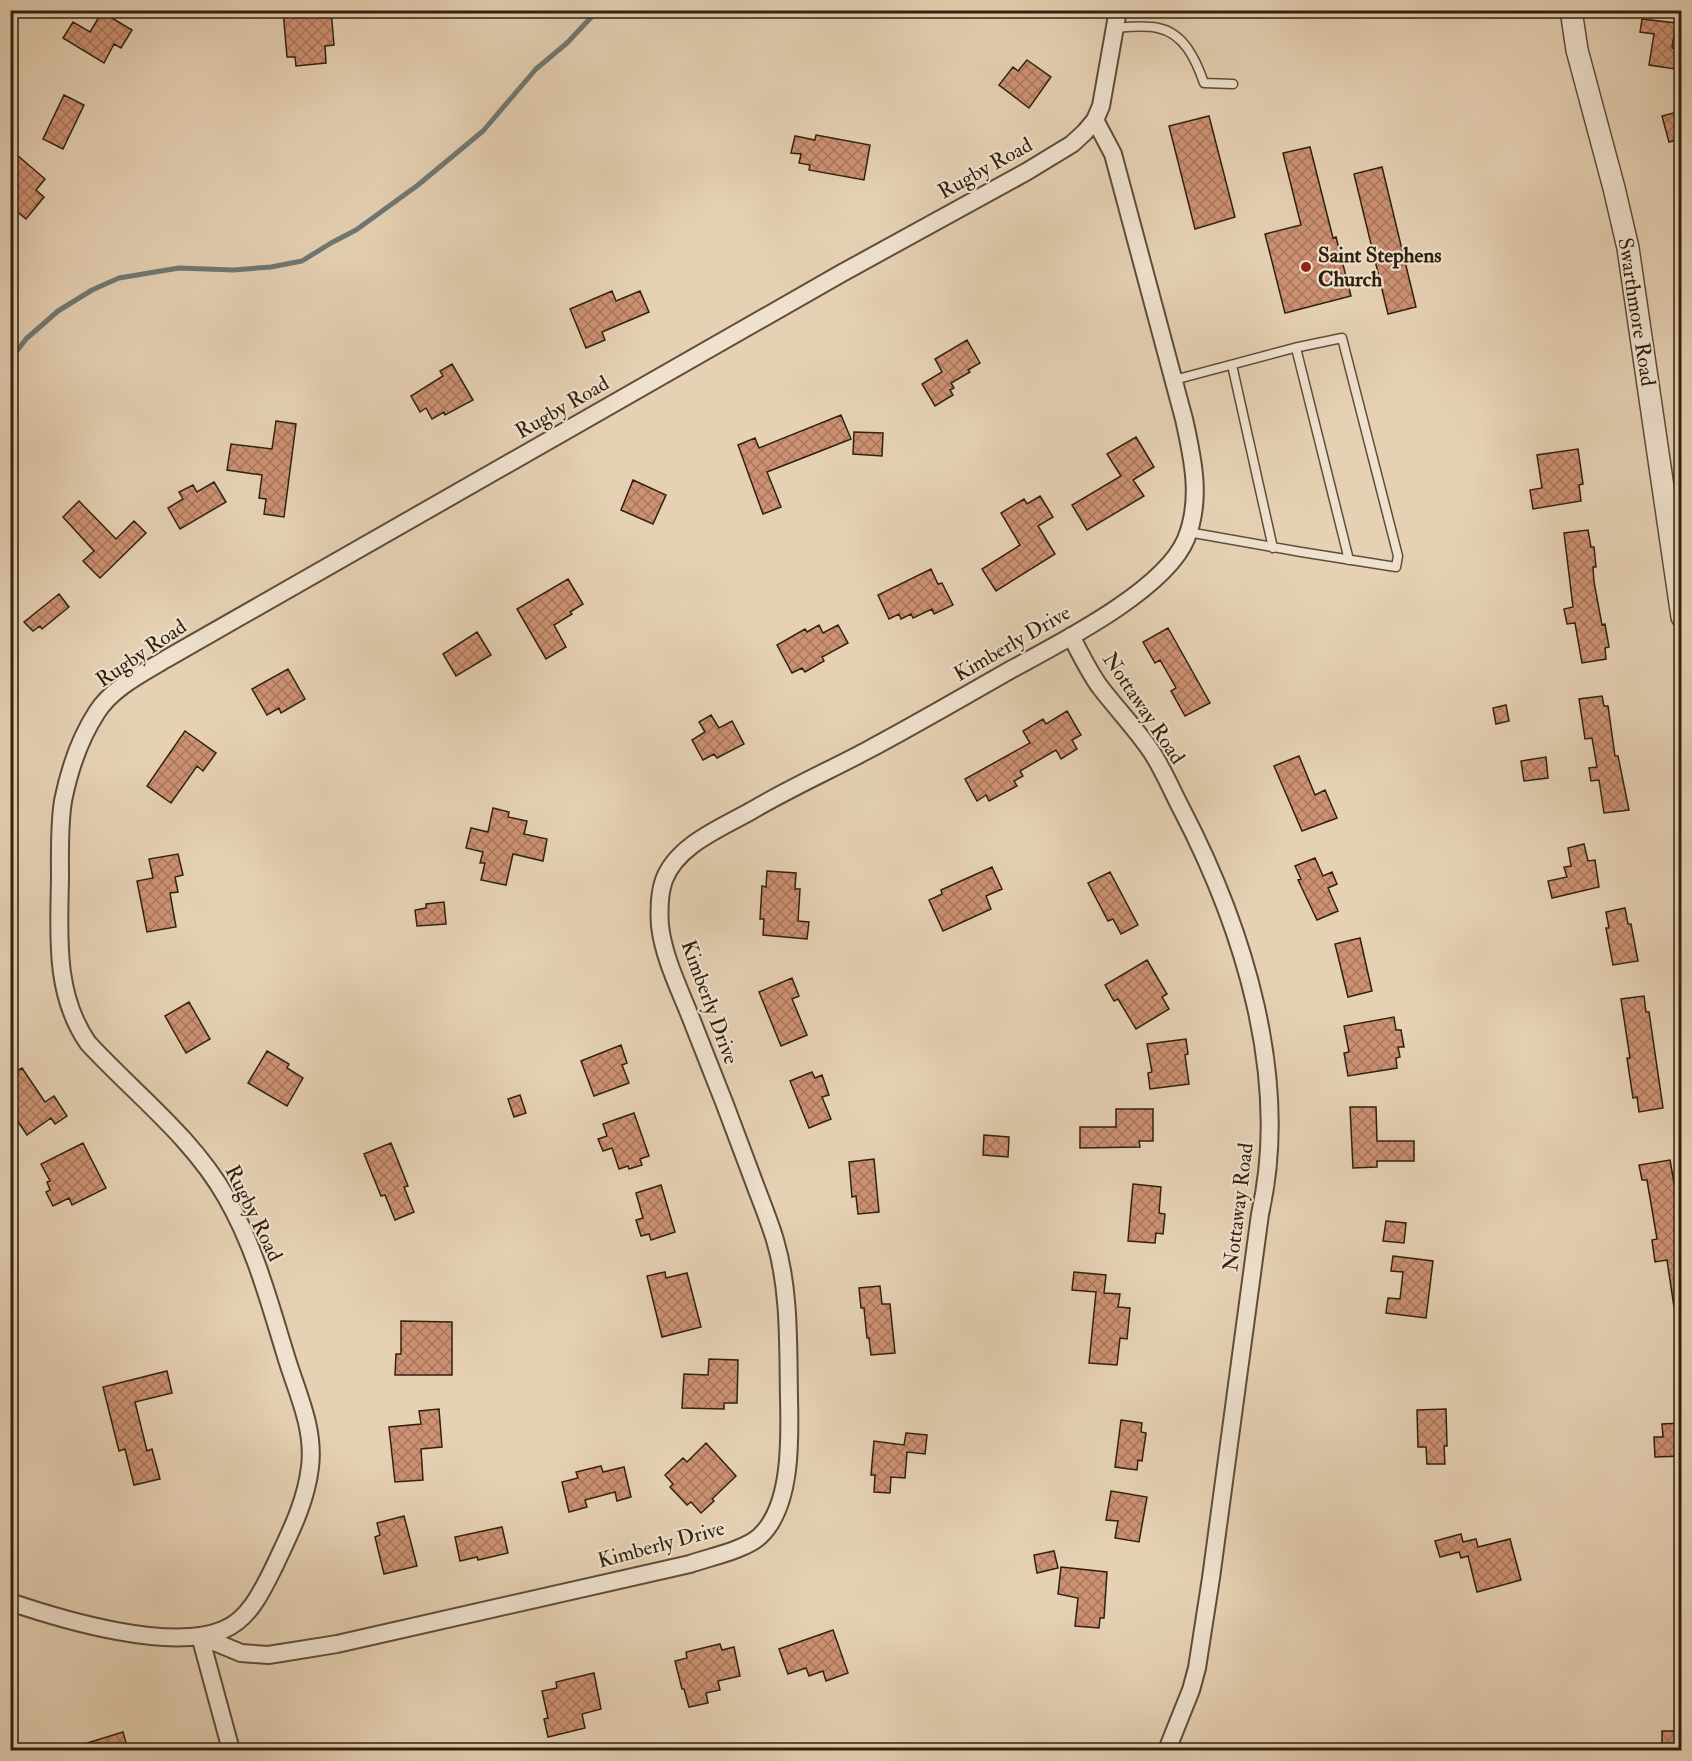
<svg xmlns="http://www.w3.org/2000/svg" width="1692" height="1761" font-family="'IM FELL Double Pica',serif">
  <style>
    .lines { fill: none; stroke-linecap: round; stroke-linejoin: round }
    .stream { stroke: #707974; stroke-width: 5 }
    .building { fill: url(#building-cross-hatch); stroke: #30210f; stroke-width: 1.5 }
    .service-casing { stroke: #5e4d38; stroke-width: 11 }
    .minor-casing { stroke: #5e4d38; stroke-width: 20 }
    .tertiary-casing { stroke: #5e4d38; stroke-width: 24 }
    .service { stroke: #efe1ce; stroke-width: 8 }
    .minor { stroke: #efe1ce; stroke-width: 16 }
    .tertiary { stroke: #efe1ce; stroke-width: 21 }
    .poi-dot { fill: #8f2418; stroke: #efe1ce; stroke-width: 2 }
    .labels { text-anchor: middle; stroke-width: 4.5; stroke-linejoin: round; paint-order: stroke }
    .street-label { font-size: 21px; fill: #30210f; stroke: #efe1ce }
    .poi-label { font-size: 21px; font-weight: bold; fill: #30210f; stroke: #efe1ce; text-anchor: start }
  </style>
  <defs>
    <pattern id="building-cross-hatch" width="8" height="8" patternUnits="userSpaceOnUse" patternTransform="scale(1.5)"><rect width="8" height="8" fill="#cd9173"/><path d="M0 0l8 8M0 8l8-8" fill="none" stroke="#a7765d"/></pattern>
  </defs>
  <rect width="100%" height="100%" fill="#e6d1b4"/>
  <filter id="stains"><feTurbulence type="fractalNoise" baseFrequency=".00333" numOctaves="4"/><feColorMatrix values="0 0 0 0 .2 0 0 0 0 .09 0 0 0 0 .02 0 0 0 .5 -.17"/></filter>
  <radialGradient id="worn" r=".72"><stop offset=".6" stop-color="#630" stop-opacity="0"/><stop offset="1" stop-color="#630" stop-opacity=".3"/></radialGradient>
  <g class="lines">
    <!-- stream -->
    <path class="stream" d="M10 360 26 339 58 311 92 290 119 278 179 268 233 270 271 267 302 261 331 243 356 230 418 185 483 131 536 69 567 43 598 10"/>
  </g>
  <!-- building -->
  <path class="building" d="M283 10H331L334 45 325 46 326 63 296 66 295 57H287Z
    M102 12 132 30 121 48 114 44 104 63 63 38 73 22 90 32Z
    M1642 19 1676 23 1672 48 1682 50V70L1649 65 1654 34 1640 32Z
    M1027 60 1051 77 1029 108 999 85 1013 67 1018 71Z
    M64 95 84 105 63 149 43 139Z
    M1682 111V139L1669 142 1662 116Z
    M1209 116 1235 217 1195 229 1169 126Z
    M816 135 870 145 864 180 809 170 810 165 799 163 801 154 791 153 795 136 815 140Z
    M1310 147 1333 238 1336 237 1351 296 1285 313 1265 234 1301 225 1283 153Z
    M10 149 45 179 36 190 44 197 26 219 10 206Z
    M1382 167 1416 307 1388 314 1354 174Z
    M612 291 616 301 640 291 649 312 602 332 605 340 586 348 570 309Z
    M967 340 980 363 968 370 970 372 951 383 954 388 950 390 953 395 935 406 922 384 942 372 935 359Z
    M452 364 473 400 445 415 444 412 432 419 426 408 420 412 411 396 443 376 440 371Z
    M841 415 851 439 767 472 781 507 763 514 738 445 755 438 759 448Z
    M276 421 296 424 284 517 264 514 266 499 259 498 262 475 227 470 231 444 272 449Z
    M854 432 883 433 882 456 853 454Z
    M1136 437 1154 467 1133 480 1144 496 1087 530 1072 505 1121 476 1107 454Z
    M1578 449 1583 484 1579 485 1581 501 1533 509 1530 490 1542 488 1537 455Z
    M633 480 666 495 653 524 621 510Z
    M214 482 226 502 180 529 168 508 183 499 179 492 193 485 197 492Z
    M1040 496 1053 517 1038 526 1055 554 996 591 982 569 1020 545 1001 513 1024 499 1027 504Z
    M79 501 116 539 134 521 146 533 100 578 83 561 94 551 63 517Z
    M1588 530 1591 547H1594L1596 567H1593L1594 582 1602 625 1605 624 1609 647 1605 648 1606 659 1582 663 1575 623 1567 624 1564 609 1573 607 1564 533Z
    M931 569 938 584 942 583 953 605 934 614 932 609 913 618 911 614 901 619 899 614 889 619 878 595Z
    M568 579 583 604 570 612 572 614 554 625 566 647 546 659 517 609Z
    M59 594 69 607 42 629 40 626 33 631 24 622Z
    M819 625 823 633 838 625 848 643 822 657 824 661 805 672 802 668 792 673 777 645 805 629 807 632Z
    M1168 628 1210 703 1185 716 1171 691 1176 688 1160 660 1155 663 1143 642Z
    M477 632 491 655 456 676 443 654Z
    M288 669 305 699 281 713 279 708 267 715 252 689Z
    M1602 696 1604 706H1608L1615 756H1618L1629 810 1604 813 1599 780 1591 781 1589 768 1597 767 1592 738 1585 739 1579 699Z
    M1506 705 1509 721 1496 724 1493 708Z
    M1067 711 1081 735 1072 740 1077 749 1061 759 1056 750 1020 771 1023 776 1014 781 1017 786 989 801 986 795 977 801 965 779 1030 743 1023 731 1043 719 1046 724Z
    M711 715 719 728 732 721 744 744 717 758 714 754 703 760 692 740 705 732 699 722Z
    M185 731 216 753 203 771 197 766 171 803 147 786Z
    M1299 756 1315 795 1325 790 1337 818 1302 831 1274 766Z
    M1546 757 1548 778 1524 781 1521 761Z
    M493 808 509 812 508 817 527 821 524 834 547 839 543 861 513 854 506 885 481 880 485 863H480L483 852 466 848 471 828 488 832Z
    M1584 844 1588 861 1595 860 1599 887 1552 898 1548 881 1567 877 1564 867 1571 866 1568 848Z
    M178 854 183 875 175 877 178 892 170 893 176 927 147 932 137 881 153 878 149 859Z
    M1315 858 1323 876 1332 872 1337 884 1328 888 1338 911 1317 920 1298 880 1301 879 1295 866Z
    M992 867 1002 889 986 896 991 909 943 931 929 900 942 894 941 890Z
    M767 871 796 873 795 889H800L798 921 809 922 807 939 763 935 764 919H760L762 886 766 887Z
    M1110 872 1138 925 1121 934 1113 919 1108 921 1088 883Z
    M444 902 446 924 417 926 415 910 426 908V904Z
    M1625 908 1628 924H1631L1638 961 1613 965 1606 928H1609L1606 912Z
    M1360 938 1372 991 1348 997 1335 944Z
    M1147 960 1167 994 1162 997 1169 1009 1136 1029 1118 999 1114 1001 1105 985Z
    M792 978 799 996 792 999 807 1035 781 1046 759 992Z
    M1644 996 1646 1012H1649L1663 1108 1639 1112 1637 1097 1633 1098 1627 1058H1630L1621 999Z
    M189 1002 210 1039 186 1053 165 1016Z
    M1394 1017 1396 1030H1401L1404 1047H1398L1400 1057 1396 1058 1397 1068 1348 1076 1344 1053 1349 1052 1344 1026Z
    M1186 1039 1188 1054 1185 1055 1189 1084 1150 1089 1148 1073 1152 1072 1147 1044Z
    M621 1045 627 1063 622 1065 629 1083 594 1096 581 1061Z
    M267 1051 289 1064 287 1068 303 1078 287 1106 248 1083Z
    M22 1068 45 1102 54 1096 67 1116 55 1124 51 1118 27 1135 10 1110V1075Z
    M812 1072 815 1078 822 1075 829 1095 822 1097 831 1119 809 1128 790 1081Z
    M520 1095 526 1113 514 1117 508 1099Z
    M1350 1107H1376L1377 1141H1414V1161H1377V1167L1353 1168Z
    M1116 1109H1153V1141H1139L1140 1147 1080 1148V1127H1116Z
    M634 1113 649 1156 640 1159 642 1165 629 1169 628 1166 619 1169 612 1148 603 1151 598 1139 607 1136 603 1124Z
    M984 1135 1009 1137 1008 1157 983 1155Z
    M83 1143 106 1188 72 1205 69 1198 53 1206 46 1192 50 1190 47 1182 50 1181 41 1164Z
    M391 1143 408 1186 404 1187 414 1212 395 1220 385 1195 381 1196 364 1154Z
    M874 1159 879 1212 858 1214 856 1196 852 1197 849 1162Z
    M1670 1160 1677 1200 1682 1199V1306L1674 1307 1667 1260 1655 1262 1652 1240 1657 1239 1647 1180H1642L1639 1165Z
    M1133 1184 1161 1187 1159 1213 1165 1214 1163 1234 1156 1233 1155 1243 1128 1241Z
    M661 1185 675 1232 651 1240 649 1234 641 1236 636 1220 643 1218 636 1193Z
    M1386 1221 1406 1223 1404 1243 1383 1241Z
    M1393 1256 1433 1261 1426 1318 1386 1313 1388 1298 1400 1299 1403 1272 1391 1271Z
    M665 1272 666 1278 687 1273 701 1327 662 1337 647 1276Z
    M1074 1272 1106 1275 1104 1293 1120 1294 1118 1307 1130 1308 1127 1339 1120 1338 1117 1365 1089 1363 1096 1292 1072 1290Z
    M880 1286 882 1304H890L895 1353 871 1355 869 1338H867L864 1308H861L859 1288Z
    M401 1321 452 1322V1375H395L396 1354H401Z
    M709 1359 738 1360 737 1403H724V1409L682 1408 684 1374 708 1375Z
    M167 1371 172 1393 135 1402 147 1451 152 1449 160 1479 134 1485 125 1449 119 1451 103 1387Z
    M439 1409 442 1447 421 1449 423 1480 395 1482 389 1427 421 1424 419 1411Z
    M1446 1409 1447 1446H1444L1445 1464H1427L1426 1447H1418L1417 1410Z
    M1121 1420 1142 1423 1141 1432 1146 1433 1142 1461 1138 1460 1137 1470 1115 1467Z
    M1682 1423V1456L1655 1457 1654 1437H1663L1662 1424Z
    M906 1433 927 1435 925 1454 907 1452 905 1478 891 1477 890 1493 874 1492 875 1475H871L874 1441 904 1445Z
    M706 1443 736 1476 712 1499 714 1501 701 1513 691 1502 687 1505 670 1487 673 1484 665 1475 683 1458 687 1462Z
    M601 1466 603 1472 624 1467 631 1497 617 1501 615 1492 585 1500 587 1507 569 1512 562 1482 578 1478 576 1472Z
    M1111 1491 1147 1497 1139 1542 1115 1538 1118 1521 1106 1520Z
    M404 1516 417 1566 384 1574 375 1537 380 1535 377 1523Z
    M502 1527 508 1553 478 1560 477 1557 460 1561 455 1537Z
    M1461 1534 1463 1542 1476 1539 1478 1547 1510 1539 1521 1580 1477 1592 1468 1556 1461 1558 1459 1552 1440 1557 1435 1541Z
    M1054 1551 1058 1568 1037 1573 1034 1555Z
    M1061 1567 1107 1572 1104 1618H1100L1099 1628 1075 1626 1078 1598 1058 1594Z
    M833 1630 848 1673 826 1681 823 1671 809 1676 806 1668 788 1674 779 1649Z
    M720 1644 722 1650 734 1647 740 1676 718 1681 720 1690 706 1693 708 1703 689 1707 684 1689H682L675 1661 687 1658 686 1652Z
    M594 1673 601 1709 582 1714 585 1728 548 1737 544 1719 548 1718 542 1691 557 1688 556 1682Z
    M1662 1731H1682V1750H1662Z
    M123 1732 128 1750H74V1747Z"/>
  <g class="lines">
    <!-- service casing -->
    <g class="service-casing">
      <path id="service" d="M1115 28C1128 27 1144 25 1158 28 1184 33 1196 60 1204 83L1233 84
        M1296 348 1349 560
        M1232 365 1273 548
        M1174 380 1294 348 1342 338 1398 556 1396 567 1301 552 1188 532"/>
    </g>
    <!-- minor casing -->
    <g class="minor-casing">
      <path id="minor" d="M1071 636C1080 653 1089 672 1100 687 1117 709 1136 729 1151 751 1163 769 1171 789 1181 808 1243 927 1291 1078 1260 1214L1211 1578 1197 1668 1191 1690 1167 1750
        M10 1602C63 1620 170 1652 223 1630 250 1619 263 1589 275 1565 290 1533 306 1502 310 1467 315 1427 296 1391 285 1353 269 1301 254 1245 226 1197 192 1137 134 1093 88 1043 54 994 59 935 60 879 60 854 59 826 63 801 69 771 80 738 97 712 112 688 143 673 166 659L842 273 1026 172 1072 144 1085 132 1095 120 1101 106 1118 10
        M200 1636 241 1653 268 1655 281 1653 337 1644 690 1564C710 1557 745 1550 760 1536 792 1506 790 1439 789 1398 788 1346 790 1290 775 1240 769 1220 761 1201 754 1182 735 1130 715 1078 694 1026 682 994 664 960 660 926 659 911 659 894 664 880 677 845 721 828 751 811 788 789 828 771 866 751 915 725 963 697 1012 669 1060 643 1165 590 1186 539 1202 500 1193 459 1184 419L1113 154 1095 120
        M200 1636 231 1750"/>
    </g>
    <!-- tertiary casing -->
    <g class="tertiary-casing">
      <path id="tertiary" d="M1571 10 1577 50 1614 188 1628 248 1682 617"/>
    </g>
    <!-- service -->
    <use href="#service" class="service"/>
    <!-- minor -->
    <use href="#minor" class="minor"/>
    <!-- tertiary -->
    <use href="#tertiary" class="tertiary"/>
  </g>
  <!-- markers -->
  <circle class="poi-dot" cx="1306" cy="267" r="6"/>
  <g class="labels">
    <!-- street labels -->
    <g class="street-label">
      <text transform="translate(985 168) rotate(-29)" y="7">Rugby Road</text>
      <text transform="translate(1637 312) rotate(81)" y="7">Swarthmore Road</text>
      <text transform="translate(562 407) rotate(-30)" y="7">Rugby Road</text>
      <text transform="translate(1012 643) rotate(-30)" y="7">Kimberly Drive</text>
      <text transform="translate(141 653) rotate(-34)" y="7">Rugby Road</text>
      <text transform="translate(1144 708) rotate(56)" y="7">Nottaway Road</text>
      <text transform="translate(710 1002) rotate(70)" y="7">Kimberly Drive</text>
      <text transform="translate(1238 1207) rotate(-83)" y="7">Nottaway Road</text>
      <text transform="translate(254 1213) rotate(64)" y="7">Rugby Road</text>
      <text transform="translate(661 1544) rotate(-15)" y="7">Kimberly Drive</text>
    </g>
    <!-- poi labels -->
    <g class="poi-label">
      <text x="1318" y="262">Saint Stephens<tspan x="1318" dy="24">Church</tspan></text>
    </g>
  </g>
  <!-- margin -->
  <rect width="1692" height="1761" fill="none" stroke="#e6d1b4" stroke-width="36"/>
  <rect x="12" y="12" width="1668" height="1737" fill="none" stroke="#30210f" stroke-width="3"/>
  <rect x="18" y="18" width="1656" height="1725" fill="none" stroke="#30210f" stroke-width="1.5"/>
  <rect width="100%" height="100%" filter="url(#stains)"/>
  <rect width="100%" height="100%" fill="url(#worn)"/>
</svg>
